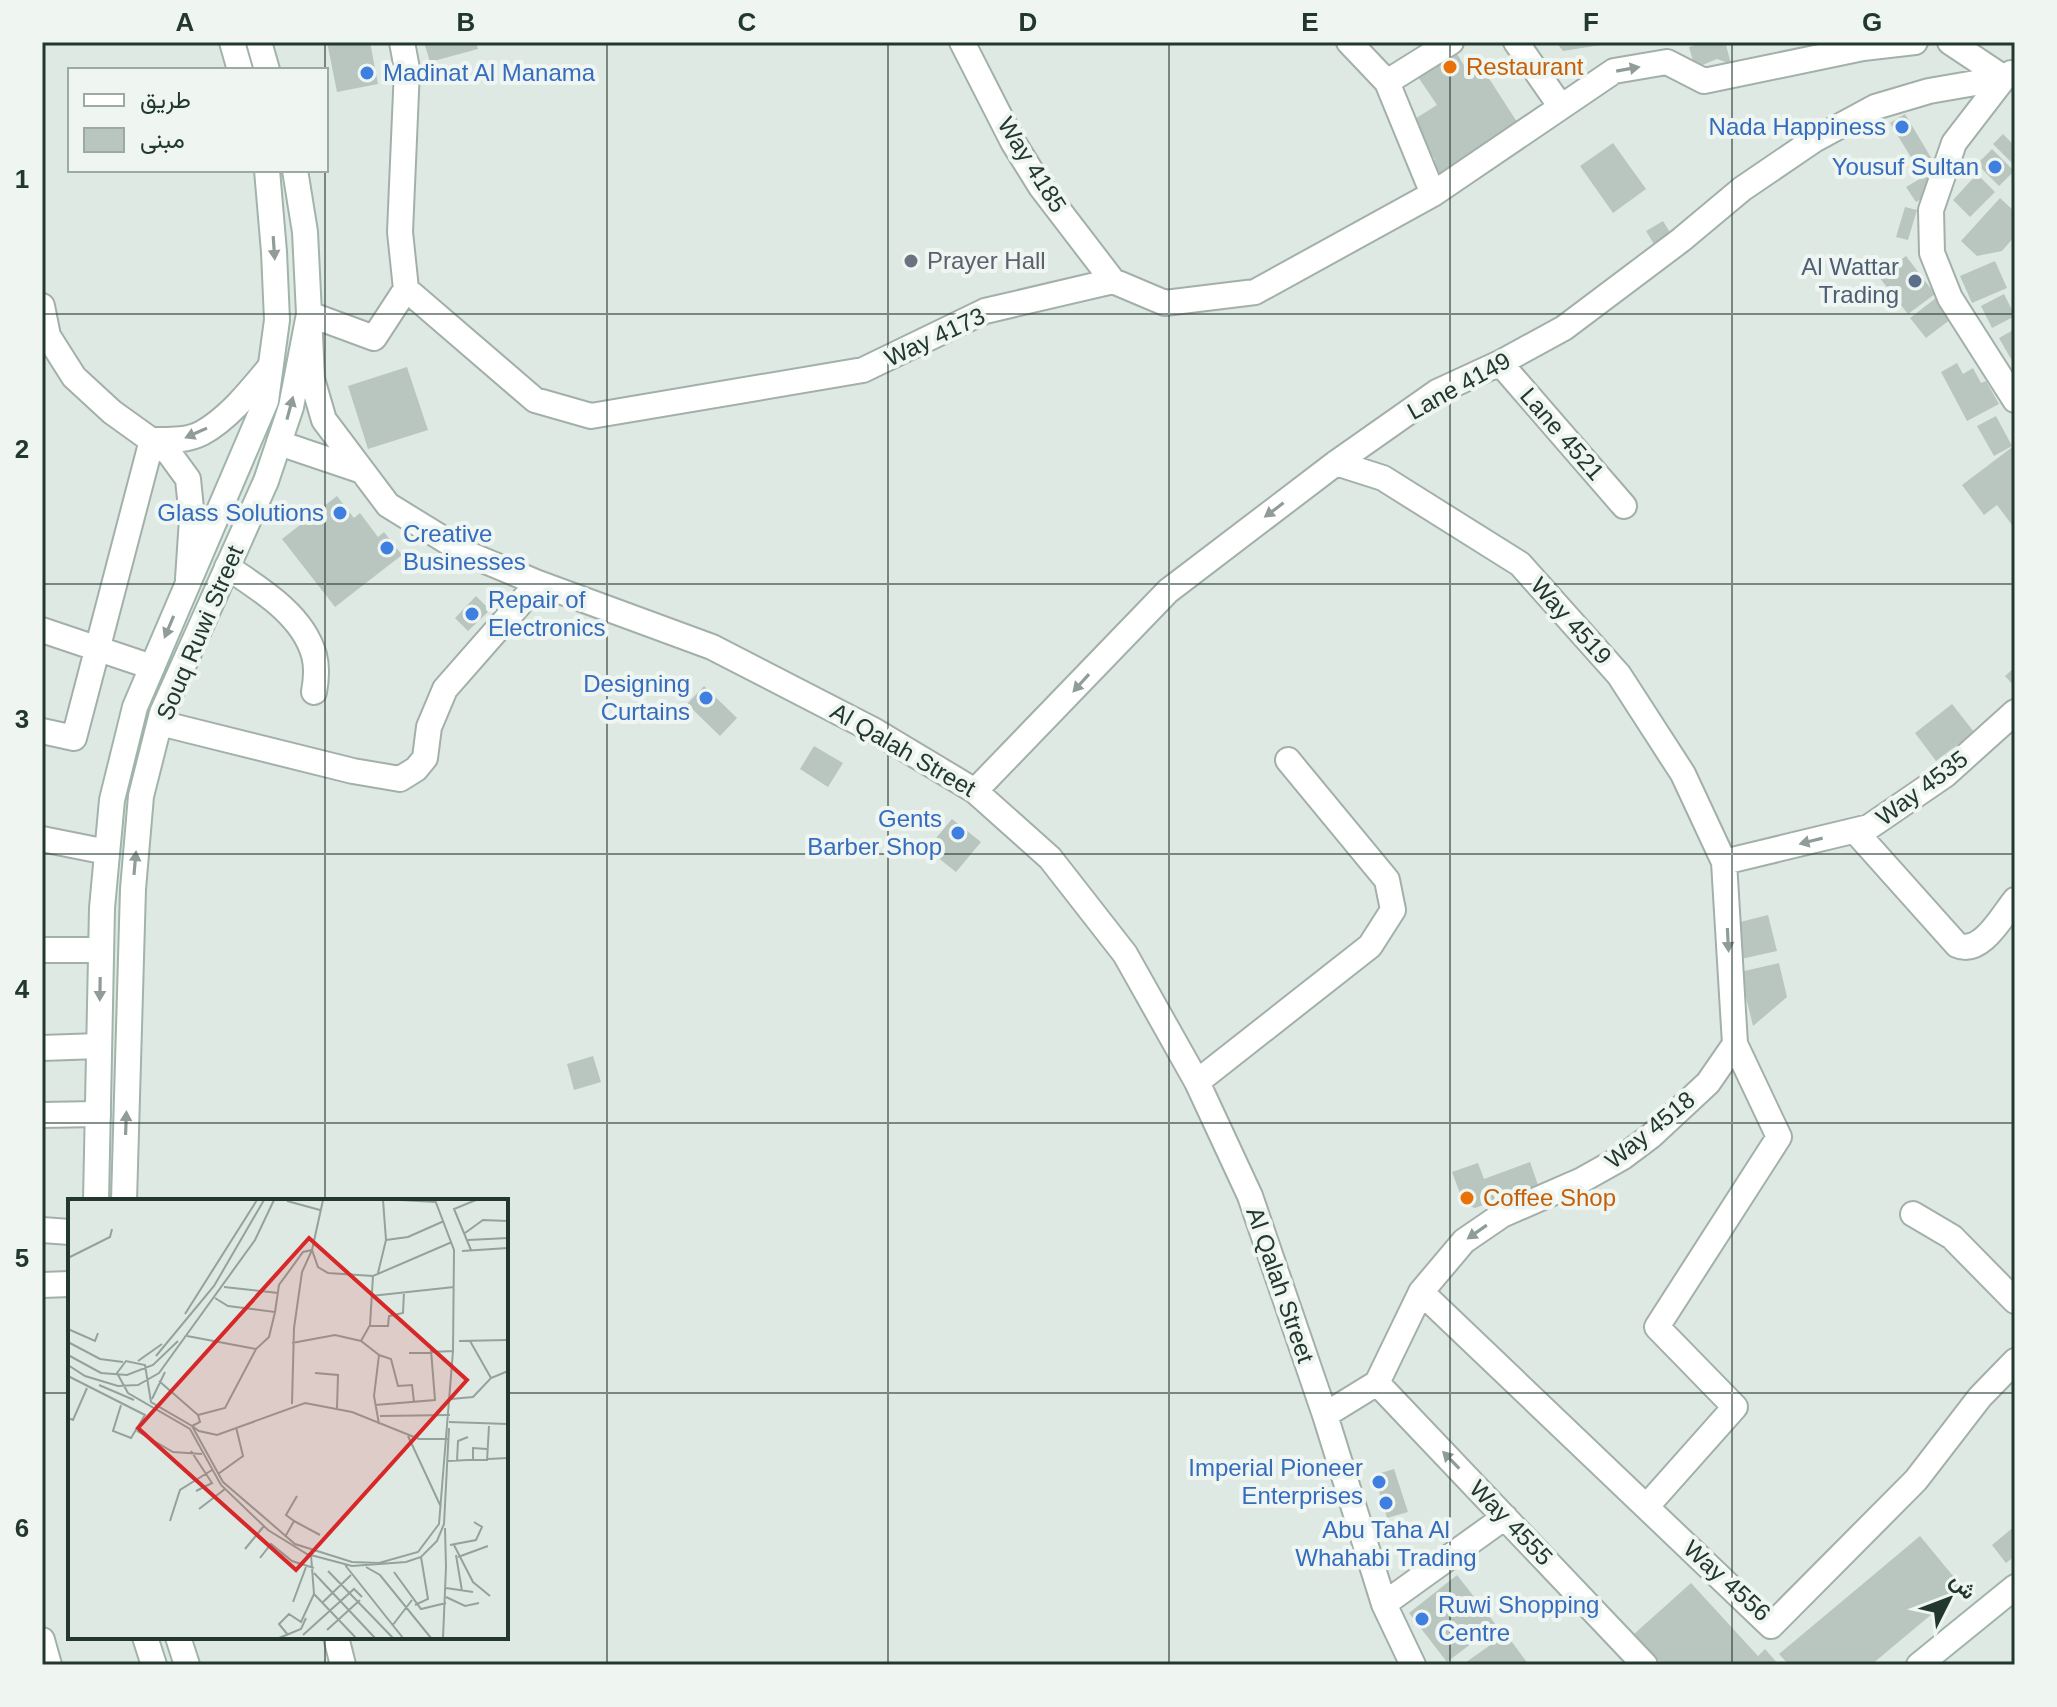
<svg xmlns="http://www.w3.org/2000/svg" width="2057" height="1707" font-family="Arial,Vazirmatn,sans-serif">
  <style>
    .building { fill: #b8c6bf }
    .lines { fill: none; stroke-linecap: round; stroke-linejoin: round }
    .minor-casing { stroke: #a3b0aa; stroke-width: 28 }
    .secondary-casing { stroke: #a0b4aa; stroke-width: 28 }
    .minor { stroke: #fff; stroke-width: 24 }
    .secondary { stroke: #fff; stroke-width: 24 }
    .oneway { fill: #909c97 }
    .grid { fill: none; stroke: #22382f; stroke-width: 2; stroke-opacity: 0.55 }
    .food-dot { fill: #e8710a; stroke: #eff6f2; stroke-width: 3 }
    .shop-dot { fill: #3f7fe0; stroke: #eff6f2; stroke-width: 3 }
    .worship-dot { fill: #6b7280; stroke: #eff6f2; stroke-width: 3 }
    .service-dot { fill: #5c6f8a; stroke: #eff6f2; stroke-width: 3 }
    .labels { text-anchor: middle; stroke-width: 8; stroke-linejoin: round; paint-order: stroke }
    .food-label { font-size: 24px; fill: #c56008; stroke: #eff6f2; text-anchor: start }
    .shop-label { font-size: 24px; fill: #366cbe; stroke: #eff6f2; text-anchor: end }
    .street-label { font-size: 24px; fill: #22382f; stroke: #eff6f2 }
    .worship-label { font-size: 24px; fill: #5b616d; stroke: #eff6f2; text-anchor: start }
    .service-label { font-size: 24px; fill: #4e5e75; stroke: #eff6f2; text-anchor: end }
    .inset-road { fill: none; stroke: #93a29c; stroke-width: 2 }
    .view { fill: #d62828; fill-opacity: 0.15; stroke: #d62828; stroke-width: 4 }
    .inset-edge { fill: none; stroke: #22382f; stroke-width: 4 }
    .neatline { fill: none; stroke: #22382f; stroke-width: 3 }
    .grid-label { font-size: 26px; text-anchor: middle; font-weight: bold; fill: #22382f }
  </style>
  <rect width="100%" height="100%" fill="#dfe9e4"/>
  <!-- building -->
  <path class="building" d="M327 42H370L378 84 337 92Z
    M424 42H476L478 49 430 62Z
    M1556 42H1607V44L1563 51Z
    M1704 42 1726 45 1731 64 1717 59 1695 68 1689 47Z
    M1456 52 1465 67 1477 60 1521 128 1436 183 1425 166 1435 160 1410 122 1437 105 1418 77Z
    M1905 114 1939 171 1927 196 1916 202 1906 187 1923 177 1890 123Z
    M2003 134 2015 146V166L1993 144Z
    M1613 143 1646 189 1613 213 1580 166Z
    M1992 149 2014 171 1999 186 1977 164Z
    M1977 174 1995 192 1970 217 1953 200Z
    M2000 198 2015 212V236L2002 251 1977 256 1961 241Z
    M1905 207 1917 210 1908 240 1896 237Z
    M1663 221 1674 239 1657 249 1646 231Z
    M1906 256 1935 294 1908 314 1879 277Z
    M1995 261 2007 288 1972 303 1960 276Z
    M2004 294 2015 316 1992 328 1981 306Z
    M1936 298 1951 319 1926 338 1910 318Z
    M2015 329V357L2011 359 1999 338Z
    M1957 363 1963 374 1973 368 1981 383 1986 381 1999 404 1967 421 1941 372Z
    M407 367 428 430 368 449 348 386Z
    M1996 416 2012 446 1994 456 1977 426Z
    M2015 445V529L1997 505 1984 515 1962 485Z
    M337 496 354 518 360 513 378 537 384 532 402 555 335 607 282 539Z
    M476 596 490 610 468 631 455 618Z
    M2015 667V687L2005 676Z
    M704 686 737 718 720 736 687 704Z
    M1952 704 1974 732 1936 761 1915 733Z
    M814 746 843 763 828 787 800 769Z
    M952 819 981 842 956 872 927 849Z
    M1768 915 1777 951 1741 959 1732 924Z
    M1779 963 1787 997 1753 1026 1740 972Z
    M593 1056 601 1082 574 1090 567 1064Z
    M1530 1162 1538 1185 1475 1208 1464 1204 1452 1172 1478 1163 1484 1179Z
    M1394 1469 1408 1512 1387 1518 1374 1475Z
    M2015 1526V1556L2006 1563 1992 1545Z
    M1920 1536 1963 1588 1871 1665H1789L1779 1654Z
    M1457 1575 1496 1625 1447 1662 1409 1613Z
    M1691 1583 1758 1656 1765 1649 1779 1665H1663L1634 1634Z
    M1506 1634 1529 1665H1462Z"/>
  <g class="lines">
    <!-- minor casing -->
    <g class="minor-casing">
      <path id="minor" d="M402 42 407 69 400 232 406 289
        M962 42 1013 142 1041 187 1113 281
        M1349 42 1387 82 1433 194 1255 292 1165 303 1113 281 985 311 863 370 591 416 535 400 406 289 374 338 309 314 312 379 324 420 388 505 466 553 538 583 712 647 875 731 975 791 1050 858 1125 954 1197 1082 1250 1196 1325 1415 1384 1604 1413 1665
        M1516 42 1561 107
        M1950 42 2004 78
        M2011 73 2004 78 1954 143 1931 210 1932 253 1950 298 2015 400
        M1387 82 1451 42
        M1433 194 1614 71 1667 62 1704 81 1863 48 1915 42
        M42 306 48 336 74 377 112 412 169 453 188 479 192 519 188 579
        M1500 363 1624 506
        M152 440C169 440 187 441 202 433 229 418 251 390 270 367
        M279 443 362 471
        M227 567C260 589 303 615 314 655 317 666 316 681 314 692
        M42 630 152 667
        M160 723 353 771 400 779 416 769 425 758 429 727 445 689 538 583
        M42 731 74 738 152 440
        M975 791 1168 591 1336 463 1437 392 1500 363 1564 328 1681 240 1742 189 1814 140 1875 107 1929 91 2004 78
        M1855 831 1957 945C1981 956 2002 916 2015 900
        M42 839 107 852
        M1724 862 1869 827 1945 775 2015 712
        M42 950H101
        M42 1048 99 1046
        M1197 1082 1370 946 1393 910 1387 880 1288 760
        M42 1115 98 1114
        M1913 1214 1952 1237 2015 1301
        M42 1230 70 1232
        M42 1285 70 1284
        M1421 1292 1771 1626 1916 1480 1980 1397 2015 1361
        M1377 1383 1645 1665
        M1325 1415 1377 1383 1421 1292 1464 1241 1502 1215 1582 1180 1623 1157 1651 1136 1708 1083 1735 1044 1724 862 1683 774 1619 675 1520 564 1383 478 1336 463
        M1647 1506 1735 1407 1657 1327 1779 1137 1735 1044
        M1384 1604 1505 1517
        M336 1637 343 1665
        M42 1640 49 1665"/>
    </g>
    <!-- secondary casing -->
    <g class="secondary-casing">
      <path id="secondary" d="M232 42 240 70
        M259 42 267 70
        M96 1201 102 908 112 800 135 707 266 401 277 320 274 252 267 170
        M124 1201 133 889 141 796 162 713 266 481 291 407 309 314 305 232 295 170
        M145 1637 154 1665
        M178 1637 187 1665
        M1919 1665 2015 1587"/>
    </g>
    <!-- minor -->
    <use href="#minor" class="minor"/>
    <!-- secondary -->
    <use href="#secondary" class="secondary"/>
  </g>
  <!-- one-way arrows -->
  <defs><path id="oneway-solid" d="M-6-.8H1V-3.2L6.5 0L1 3.2V.8H-6Z" transform="scale(2)"/></defs>
  <g class="oneway">
    <use href="#oneway-solid" transform="translate(1628 69) rotate(-10)"/>
    <use href="#oneway-solid" transform="translate(274 248) rotate(86)"/>
    <use href="#oneway-solid" transform="translate(290 408) rotate(-75)"/>
    <use href="#oneway-solid" transform="translate(196 433) rotate(156)"/>
    <use href="#oneway-solid" transform="translate(1274 510) rotate(143)"/>
    <use href="#oneway-solid" transform="translate(169 627) rotate(113)"/>
    <use href="#oneway-solid" transform="translate(1081 683) rotate(132)"/>
    <use href="#oneway-solid" transform="translate(1811 841) rotate(166)"/>
    <use href="#oneway-solid" transform="translate(135 863) rotate(-85)"/>
    <use href="#oneway-solid" transform="translate(1728 940) rotate(87)"/>
    <use href="#oneway-solid" transform="translate(100 989) rotate(91)"/>
    <use href="#oneway-solid" transform="translate(126 1123) rotate(-88)"/>
    <use href="#oneway-solid" transform="translate(1477 1232) rotate(145)"/>
    <use href="#oneway-solid" transform="translate(1451 1460) rotate(-134)"/>
  </g>
  <!-- grid -->
  <path class="grid" d="M325 42V70M607 42V1665M888 42V1665M1169 42V1665M1450 42V1665M1732 42V1665M325 170V1201M42 314H2015M42 584H2015M42 854H2015M42 1123H2015M42 1393H70M506 1393H2015M325 1637V1665"/>
  <!-- markers -->
  <g class="food-dot">
    <circle cx="1450" cy="67" r="8"/>
    <circle cx="1467" cy="1198" r="8"/>
  </g>
  <g class="shop-dot">
    <circle cx="367" cy="73" r="8"/>
    <circle cx="1902" cy="127" r="8"/>
    <circle cx="1995" cy="167" r="8"/>
    <circle cx="340" cy="513" r="8"/>
    <circle cx="387" cy="548" r="8"/>
    <circle cx="472" cy="614" r="8"/>
    <circle cx="706" cy="698" r="8"/>
    <circle cx="958" cy="833" r="8"/>
    <circle cx="1379" cy="1482" r="8"/>
    <circle cx="1386" cy="1503" r="8"/>
    <circle cx="1422" cy="1619" r="8"/>
  </g>
  <circle class="worship-dot" cx="911" cy="261" r="8"/>
  <circle class="service-dot" cx="1915" cy="281" r="8"/>
  <g class="labels">
    <!-- food labels -->
    <g class="food-label">
      <text x="1466" y="75">Restaurant</text>
      <text x="1483" y="1206">Coffee Shop</text>
    </g>
    <!-- shop labels -->
    <g class="shop-label">
      <text x="383" y="81" text-anchor="start">Madinat Al Manama</text>
      <text x="1886" y="135">Nada Happiness</text>
      <text x="1979" y="175">Yousuf Sultan</text>
      <text x="324" y="521">Glass Solutions</text>
      <text x="403" y="542" text-anchor="start">Creative<tspan x="403" dy="28">Businesses</tspan></text>
      <text x="488" y="608" text-anchor="start">Repair of<tspan x="488" dy="28">Electronics</tspan></text>
      <text x="690" y="692">Designing<tspan x="690" dy="28">Curtains</tspan></text>
      <text x="942" y="827">Gents<tspan x="942" dy="28">Barber Shop</tspan></text>
      <text x="1363" y="1476">Imperial Pioneer<tspan x="1363" dy="28">Enterprises</tspan></text>
      <text x="1386" y="1538" text-anchor="middle">Abu Taha Al<tspan x="1386" dy="28">Whahabi Trading</tspan></text>
      <text x="1438" y="1613" text-anchor="start">Ruwi Shopping<tspan x="1438" dy="28">Centre</tspan></text>
    </g>
    <!-- street labels -->
    <g class="street-label">
      <text transform="translate(1032 165) rotate(58)" y="8">Way 4185</text>
      <text transform="translate(935 337) rotate(-25)" y="8">Way 4173</text>
      <text transform="translate(1459 386) rotate(-29)" y="8">Lane 4149</text>
      <text transform="translate(1562 434) rotate(49)" y="8">Lane 4521</text>
      <text transform="translate(1571 621) rotate(48)" y="8">Way 4519</text>
      <text transform="translate(200 633) rotate(-67)" y="8">Souq Ruwi Street</text>
      <text transform="translate(903 750) rotate(30)" y="8">Al Qalah Street</text>
      <text transform="translate(1922 788) rotate(-37)" y="8">Way 4535</text>
      <text transform="translate(1650 1130) rotate(-39)" y="8">Way 4518</text>
      <text transform="translate(1280 1285) rotate(71)" y="8">Al Qalah Street</text>
      <text transform="translate(1511 1523) rotate(46)" y="8">Way 4555</text>
      <text transform="translate(1727 1581) rotate(42)" y="8">Way 4556</text>
    </g>
    <!-- worship labels -->
    <g class="worship-label">
      <text x="927" y="269">Prayer Hall</text>
    </g>
    <!-- service labels -->
    <g class="service-label">
      <text x="1899" y="275">Al Wattar<tspan x="1899" dy="28">Trading</tspan></text>
    </g>
  </g>
  <!-- overview -->
  <g transform="translate(68 1199)">
    <rect width="440" height="440" fill="#dfe9e4"/>
    <path class="inset-road" d="M255 1 244 51 250 68 260 74 305 77 384 43M333 1 368 3M367 1 386 51 385 152 371 325 350 353 311 364 284 363 227 345 155 283 124 227 83 203 77 166 58 162 49 174 60 194 122 230 153 286 200 331 239 355 284 367 338 363 353 358 369 342 376 325 381 229M219 2 252 11M397 34 415 21 440 22M318 41 340 38 376 22M400 41 440 39M403 51 386 10 408 1M394 52 440 49M0 59 42 38 44 30M310 74 318 41 315 1M156 88 210 94M303 97 386 88M147 99 160 107 207 113 201 138 188 150 157 209 130 216 132 223 124 227 131 232 149 236 237 204 284 213 351 240H381M207 113 211 86 235 53 244 51M117 115 189 1M301 127H320L321 117 335 114 336 93M0 130 27 142 30 134M119 137 188 150M293 142 302 126 305 77M391 142 440 141M402 142 423 179M0 143 32 160 55 163M224 144 267 136 293 142 311 156 306 197 311 225M341 154 385 152M0 156 33 174 59 176 85 166 110 142M311 156 323 160 330 187 344 186 346 203M88 157 146 87 196 1M70 162 94 145M0 166 17 177 50 187 70 186 91 174 187 41 206 1M247 174 270 176 269 209M0 177 77 216 63 239 45 232 53 206M91 182 130 216M31 186 66 201M84 200 97 173M383 200 405 198 423 179 440 172M224 205 226 129 234 73 244 51M307 206 367 201 363 151M312 217 382 216M0 219 5 221 19 189M381 223 440 225M69 232 105 253 134 255M340 237 373 308M123 252 144 284 128 292M380 262 440 259M389 262 390 242 400 238M405 262V249L419 250M419 262 421 227M150 275 175 257 168 228M131 310 157 290M102 322 112 291 144 271M226 322 252 336M377 329 378 368M217 338 226 322 218 316 229 297M382 346 408 341 414 328 406 323M386 346 405 383 422 397M177 350 196 327M388 356 394 392M390 358 420 347M192 359 203 345 224 362 246 369M277 366 335 439M298 368 312 376 363 439M260 372 325 439M326 373 353 410 378 404M246 374 307 439M378 389 405 393M246 395 288 439M378 398 397 407 411 404M225 403 238 368M254 404 283 376M347 406 360 400 353 358M324 427 344 401M259 431 292 401M220 436 211 425 221 415 233 423 246 395 243 356M235 436 286 390 294 398M211 439 233 430 238 419M375 439 378 368"/>
    <path class="view" d="M241 39 399 181 228 371 70 229Z"/>
    <rect width="440" height="440" class="inset-edge"/>
  </g>
  <!-- border -->
  <rect width="2057" height="1707" fill="none" stroke="#eff6f2" stroke-width="88"/>
  <!-- legend -->
  <rect x="68" y="68" width="260" height="104" fill="#eff6f2" stroke="#9daaa4" stroke-width="2"/>
  <rect x="84" y="94" width="40" height="12" fill="#ffffff" stroke="#9daaa4" stroke-width="2"/>
  <text x="140" y="108" font-size="24" fill="#22382f">طريق</text>
  <rect x="84" y="128" width="40" height="24" fill="#b8c6bf" stroke="#9daaa4" stroke-width="2"/>
  <text x="140" y="148" font-size="24" fill="#22382f">مبنى</text>
  <!-- north arrow -->
  <g transform="translate(1949 1599) rotate(48)" stroke="#eff6f2" stroke-width="6" paint-order="stroke">
  <path d="M0-6L14 30L0 20L-14 30Z" fill="#22382f"/>
  <text y="-12" font-size="22" font-weight="bold" text-anchor="middle" fill="#22382f">ش</text>
  </g>
  <rect x="44" y="44" width="1969" height="1619" class="neatline"/>
  <g class="grid-label">
    <text x="185" y="31">A</text>
    <text x="466" y="31">B</text>
    <text x="747" y="31">C</text>
    <text x="1028" y="31">D</text>
    <text x="1310" y="31">E</text>
    <text x="1591" y="31">F</text>
    <text x="1872" y="31">G</text>
    <text x="22" y="188">1</text>
    <text x="22" y="458">2</text>
    <text x="22" y="728">3</text>
    <text x="22" y="998">4</text>
    <text x="22" y="1267">5</text>
    <text x="22" y="1537">6</text>
  </g>
</svg>
